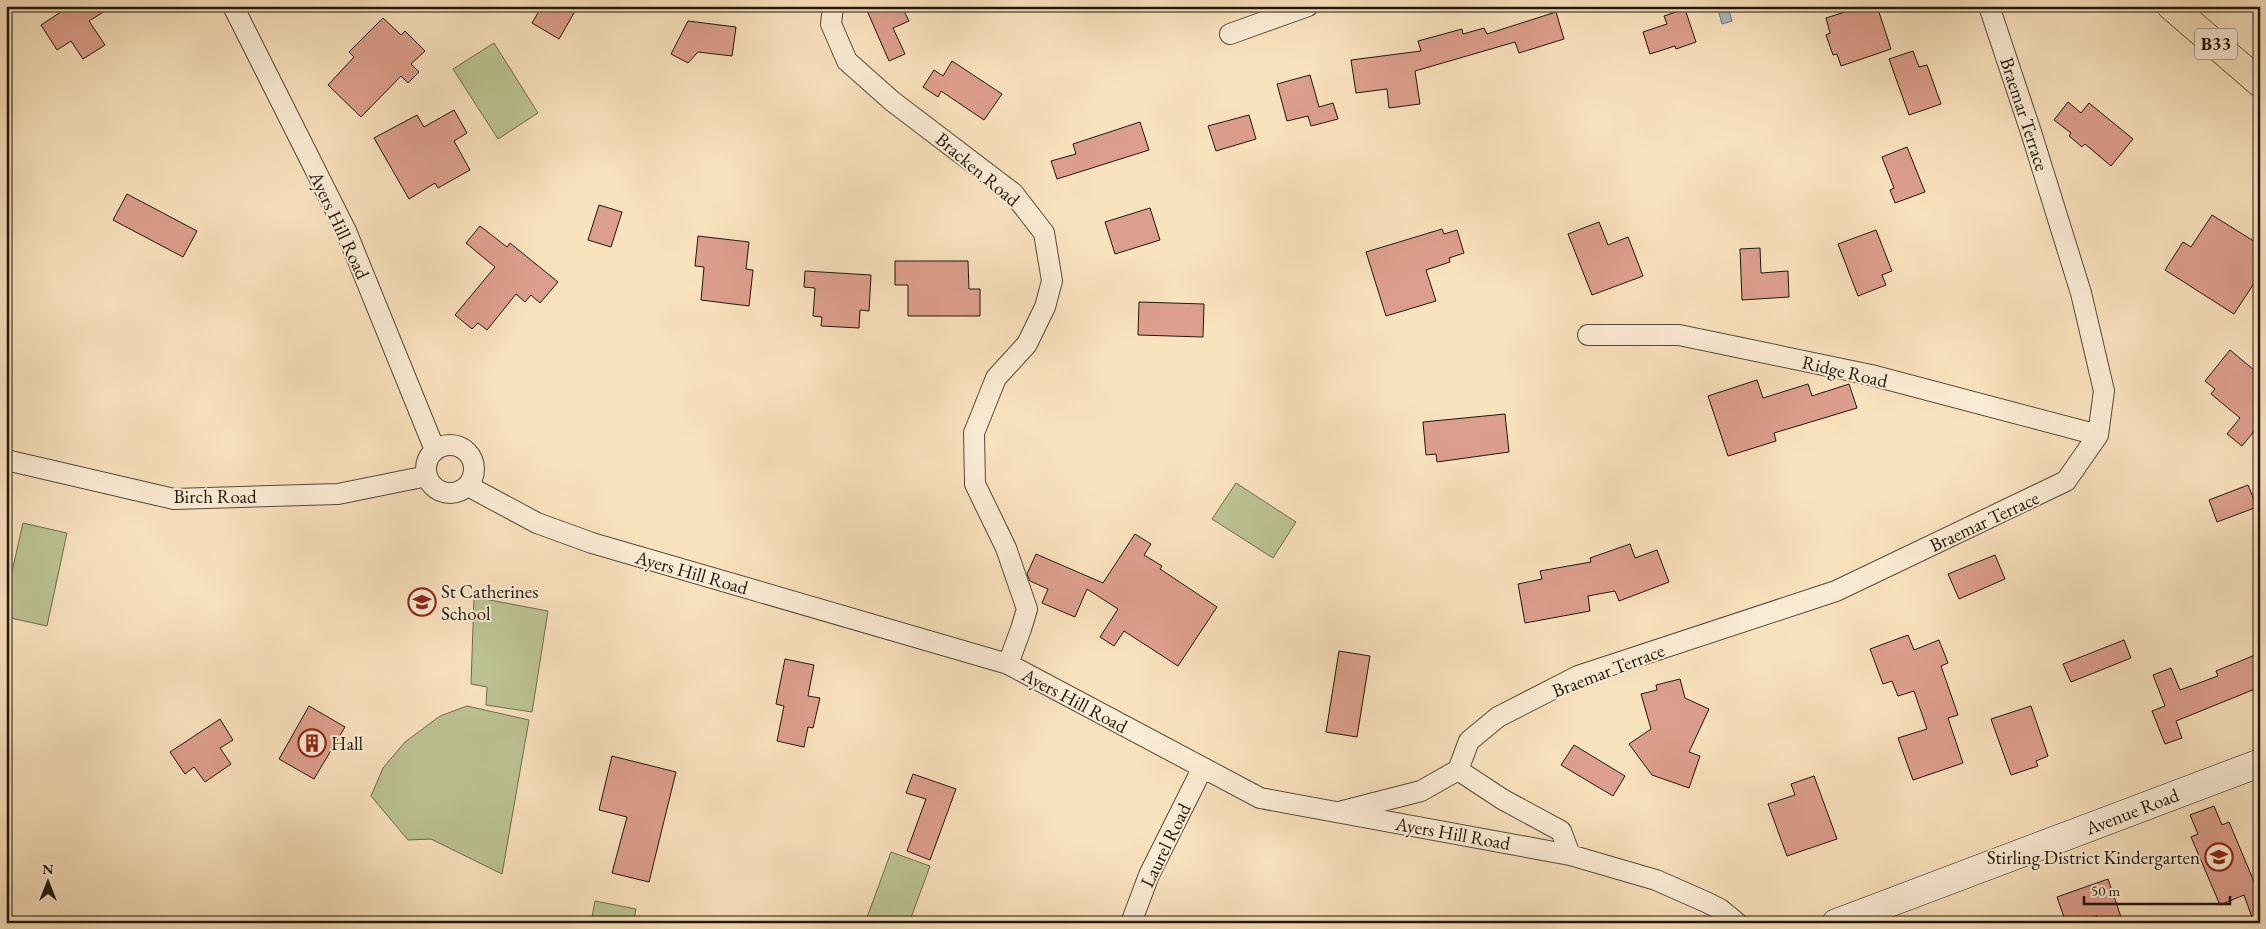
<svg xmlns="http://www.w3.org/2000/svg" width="2266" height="929" font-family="'EB Garamond',serif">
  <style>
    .green { fill: #bcc393; stroke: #6e6c4f }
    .water { fill: #a4babd; stroke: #6f7876 }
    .building { fill: #dd9f8d; stroke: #20160b }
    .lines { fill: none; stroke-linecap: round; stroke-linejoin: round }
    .street-casing { stroke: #564938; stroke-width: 22 }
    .secondary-casing { stroke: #20160b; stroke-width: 29 }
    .highway-casing { stroke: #20160b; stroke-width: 29 }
    .street { stroke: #fbecd5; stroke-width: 20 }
    .secondary { stroke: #fbecd5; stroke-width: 28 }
    .highway { stroke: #f9e2be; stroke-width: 28 }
    .labels { text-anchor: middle; stroke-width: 4; stroke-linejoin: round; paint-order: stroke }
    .shield { fill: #fbecd5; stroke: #625648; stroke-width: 1 }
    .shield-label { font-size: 18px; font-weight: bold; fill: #20160b }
    .street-label { font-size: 19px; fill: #20160b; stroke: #fbecd5 }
    .poi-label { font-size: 19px; fill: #20160b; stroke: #fbecd5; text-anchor: start }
  </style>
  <rect width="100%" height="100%" fill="#f9e2be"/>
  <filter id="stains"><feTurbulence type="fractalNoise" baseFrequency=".004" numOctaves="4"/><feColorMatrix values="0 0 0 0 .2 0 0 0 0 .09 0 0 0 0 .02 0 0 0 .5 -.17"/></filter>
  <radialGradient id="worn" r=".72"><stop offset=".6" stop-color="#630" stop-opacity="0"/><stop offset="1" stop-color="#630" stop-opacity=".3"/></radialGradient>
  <!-- green -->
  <path class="green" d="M494 43 538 113 498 139 453 69Z
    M1236 483 1296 522 1273 558 1212 519Z
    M23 523 67 533 47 626 6 617V598Z
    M474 597 548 611 532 712 486 705 487 687 471 684Z
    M467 706 529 720 502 874 431 839 408 840 371 796 383 768 405 742 440 716Z
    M891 852 930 866 909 923H865Z
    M595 901 636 909 633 923H591Z"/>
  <!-- water -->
  <path class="water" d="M1717 6H1728L1732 21 1722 24Z"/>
  <!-- building -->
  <path class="building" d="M70 6H113L89 21 105 45 83 59 71 41 57 50 41 25Z
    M542 6H578L559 39 532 23Z
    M865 6H887L889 12 902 7 909 21 893 28 905 54 889 61Z
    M1846 6H1877L1891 49 1841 66 1837 54 1833 55 1826 35 1830 33 1826 18 1848 11Z
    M1685 9 1696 42 1676 49 1675 46 1650 54 1643 32 1667 24 1664 16Z
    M1556 12 1564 39 1519 53 1515 42 1415 71 1420 104 1389 108 1387 89 1356 93 1351 60 1421 51 1418 41 1462 29 1463 34 1484 28 1487 34Z
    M383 18 401 35 405 31 425 51 411 64 419 72 408 83 401 76 361 117 328 85 354 57 349 52Z
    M688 21 736 27 732 56 698 52 688 63 671 54Z
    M1913 51 1919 67 1927 65 1941 104 1909 115 1889 59Z
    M952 61 1002 94 984 120 941 91 938 97 923 87 934 70 943 76Z
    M1310 75 1319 107 1333 103 1338 119 1311 126 1308 116 1287 121 1277 84Z
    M2068 102 2081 113 2089 103 2133 139 2111 166 2085 144 2082 147 2069 136 2071 133 2054 120Z
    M454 110 467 133 454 141 470 170 438 188 435 183 409 199 374 138 417 115 424 127Z
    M1249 115 1256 139 1216 151 1208 126Z
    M1140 122 1149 150 1057 179 1051 161 1076 154 1073 144Z
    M1907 147 1925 192 1895 203 1890 190 1894 188 1882 157Z
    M127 194 197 231 183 257 113 220Z
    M599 205 622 212 611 247 588 240Z
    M1150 208 1160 240 1115 254 1105 222Z
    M2212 215 2260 245V274L2234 314 2165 270 2183 242 2191 247Z
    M1599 222 1608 245 1628 237 1643 276 1592 295 1568 234Z
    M480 226 507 247 510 243 558 282 540 303 531 295 525 302 516 294 487 330 478 323 472 329 455 315 495 267 466 243Z
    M1442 229 1444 234 1457 230 1464 253 1449 258 1450 262 1426 270 1436 301 1386 316 1366 252Z
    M1876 230 1892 271 1882 275 1886 285 1858 296 1838 244Z
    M698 236 749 242 746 269 753 270 749 306 701 300 704 267 695 266Z
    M1760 248 1761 273 1788 271 1789 297 1742 300 1740 249Z
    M895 261H968L969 289H980V316H908V285H895Z
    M805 271 871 275 869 311 860 310 859 328 821 326 822 317 813 316 815 288 804 287Z
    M1139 302 1204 304 1203 337 1138 335Z
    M2230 350 2260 375V424L2242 446 2227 434 2240 418 2211 394 2215 389 2205 381Z
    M1757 380 1763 398 1808 384 1812 396 1849 384 1857 408 1774 433 1776 441 1728 456 1708 396Z
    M1505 414 1509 452 1437 462 1436 454 1426 455 1423 422Z
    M2248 485 2257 507 2217 522 2209 500Z
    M1135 534 1151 544 1144 555 1162 566 1160 569 1217 607 1178 666 1124 631 1114 646 1100 637 1118 609 1087 589 1075 617 1042 603 1048 589 1030 581 1027 574 1036 554 1103 583Z
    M1630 544 1635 558 1657 550 1669 582 1619 601 1615 591 1588 596 1590 611 1525 623 1518 584 1542 579 1540 571 1591 562 1590 558Z
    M1995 555 2005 579 1959 599 1948 574Z
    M1908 635 1914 650 1939 640 1948 663 1941 666 1958 715 1948 718 1963 763 1913 780 1898 738 1927 729 1914 691 1898 696 1892 681 1883 684 1870 649Z
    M2124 640 2131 658 2071 682 2063 664Z
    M1339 651 1370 656 1357 737 1326 732Z
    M2260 653V687L2176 721 2182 738 2165 744 2152 711 2165 706 2153 675 2171 668 2180 690 2218 676 2216 671Z
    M785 659 814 665 808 696 820 698 813 728 808 727 804 747 777 741 784 706 776 704Z
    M1680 679 1685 698 1709 709 1689 752 1700 756 1689 788 1652 775 1629 744 1651 729 1641 694 1657 690 1656 685Z
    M309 706 345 727 314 779 279 759Z
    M2031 706 2048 756 2036 761 2038 766 2011 775 1991 719Z
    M220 719 233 740 220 748 231 764 205 782 194 767 185 774 170 752Z
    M1574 745 1625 776 1613 796 1561 765Z
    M612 756 676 772 649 882 612 873 627 817 599 810Z
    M913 774 956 789 930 860 907 851 926 799 906 793Z
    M1814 776 1837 839 1787 856 1768 804 1795 795 1791 784Z
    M2214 806 2222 825 2229 822 2255 884 2260 882V923H2254L2244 895 2220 905 2191 837 2198 834 2190 815Z
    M2108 879 2122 920 2114 923H2100L2097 916 2079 923H2066L2057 897Z"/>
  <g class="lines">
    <!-- street casing -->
    <g class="street-casing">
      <path id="street" d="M233 6 346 231 435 450
        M833 6 831 24 847 61 892 101 1013 193 1044 233 1052 281 1045 307 1027 344 996 378 974 433 975 484 1006 548 1027 609 1021 629 1008 664
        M1230 34 1308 6
        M1588 335H1679L1871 375 2098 435
        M426 469a24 24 0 1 1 48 0a24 24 0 1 1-48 0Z
        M6 460 174 499 338 494 427 476
        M468 486 537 523 592 543 1008 664 1260 798 1570 855 1656 880 1706 902 1720 909 1737 923
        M1343 811 1421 791 1458 770
        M1570 855 1561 831 1502 799 1458 770 1469 741 1498 717 1578 676 1836 591 2066 481 2098 435 2104 391 2081 293 2031 132 1989 6
        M1131 923 1149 875 1202 769"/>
    </g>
    <!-- secondary casing -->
    <g class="secondary-casing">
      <path id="secondary" d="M1836 923 2260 763"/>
    </g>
    <!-- highway casing -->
    <g class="highway-casing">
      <path id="highway" d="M2171 6 2260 83"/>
    </g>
    <!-- street -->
    <use href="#street" class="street"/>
    <!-- secondary -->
    <use href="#secondary" class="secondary"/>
    <!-- highway -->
    <use href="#highway" class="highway"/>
  </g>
  <!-- icons -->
  <defs>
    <g id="school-ring" transform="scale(1.4375)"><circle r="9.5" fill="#fbecd5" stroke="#8f2418" stroke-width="1.5"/><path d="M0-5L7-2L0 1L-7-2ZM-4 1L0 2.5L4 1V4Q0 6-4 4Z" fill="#8f2418"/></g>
    <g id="building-ring" transform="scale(1.4375)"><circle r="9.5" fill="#fbecd5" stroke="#8f2418" stroke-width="1.5"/><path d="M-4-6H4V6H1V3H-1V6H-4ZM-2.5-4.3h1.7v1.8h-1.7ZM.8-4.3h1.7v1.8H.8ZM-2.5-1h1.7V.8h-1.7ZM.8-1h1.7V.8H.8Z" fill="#8f2418"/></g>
  </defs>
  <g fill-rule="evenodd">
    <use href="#school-ring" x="422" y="602"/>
    <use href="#building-ring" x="312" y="743"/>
    <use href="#school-ring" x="2219" y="857"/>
  </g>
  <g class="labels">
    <!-- shield labels -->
    <rect class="shield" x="2195" y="28.5" width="42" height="31" rx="4"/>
    <g class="shield-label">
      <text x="2216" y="50">B33</text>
    </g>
    <!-- street labels -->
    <g class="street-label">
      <text transform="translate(2025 114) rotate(72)" y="7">Braemar Terrace</text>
      <text transform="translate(978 169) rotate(40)" y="7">Bracken Road</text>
      <text transform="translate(340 225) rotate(65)" y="7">Ayers Hill Road</text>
      <text transform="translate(1845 371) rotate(13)" y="7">Ridge Road</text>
      <text x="215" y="503">Birch Road</text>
      <text transform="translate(1984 521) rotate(-25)" y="7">Braemar Terrace</text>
      <text transform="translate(692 572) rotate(16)" y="7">Ayers Hill Road</text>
      <text transform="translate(1608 670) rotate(-21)" y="7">Braemar Terrace</text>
      <text transform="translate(1075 700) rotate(28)" y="7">Ayers Hill Road</text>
      <text transform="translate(2132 811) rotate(-21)" y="7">Avenue Road</text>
      <text transform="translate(1453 833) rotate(10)" y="7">Ayers Hill Road</text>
      <text transform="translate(1165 845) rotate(-64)" y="7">Laurel Road</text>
    </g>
    <!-- poi labels -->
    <g class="poi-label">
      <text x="441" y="598">St Catherines<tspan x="441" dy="22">School</tspan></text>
      <text x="331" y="750">Hall</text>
      <text x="2200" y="864" text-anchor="end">Stirling District Kindergarten</text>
    </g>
  </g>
  <!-- margin -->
  <rect width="2266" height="929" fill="none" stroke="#f9e2be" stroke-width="25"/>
  <rect x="8" y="8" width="2251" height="914" fill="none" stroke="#20160b" stroke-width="2.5"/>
  <rect x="12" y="12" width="2241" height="904" fill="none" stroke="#20160b"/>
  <!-- north arrow -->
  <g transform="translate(48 882)" stroke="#fbecd5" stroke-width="4" paint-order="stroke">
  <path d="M0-4L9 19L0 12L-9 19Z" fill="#20160b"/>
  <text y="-8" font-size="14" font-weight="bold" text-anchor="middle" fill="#20160b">N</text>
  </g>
  <!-- scale -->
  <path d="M2084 896v8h146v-8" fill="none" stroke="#20160b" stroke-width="2.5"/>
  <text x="2091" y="896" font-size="15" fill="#20160b" stroke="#fbecd5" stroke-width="4" paint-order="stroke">50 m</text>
  <rect width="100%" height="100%" filter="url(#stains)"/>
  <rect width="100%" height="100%" fill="url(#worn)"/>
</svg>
